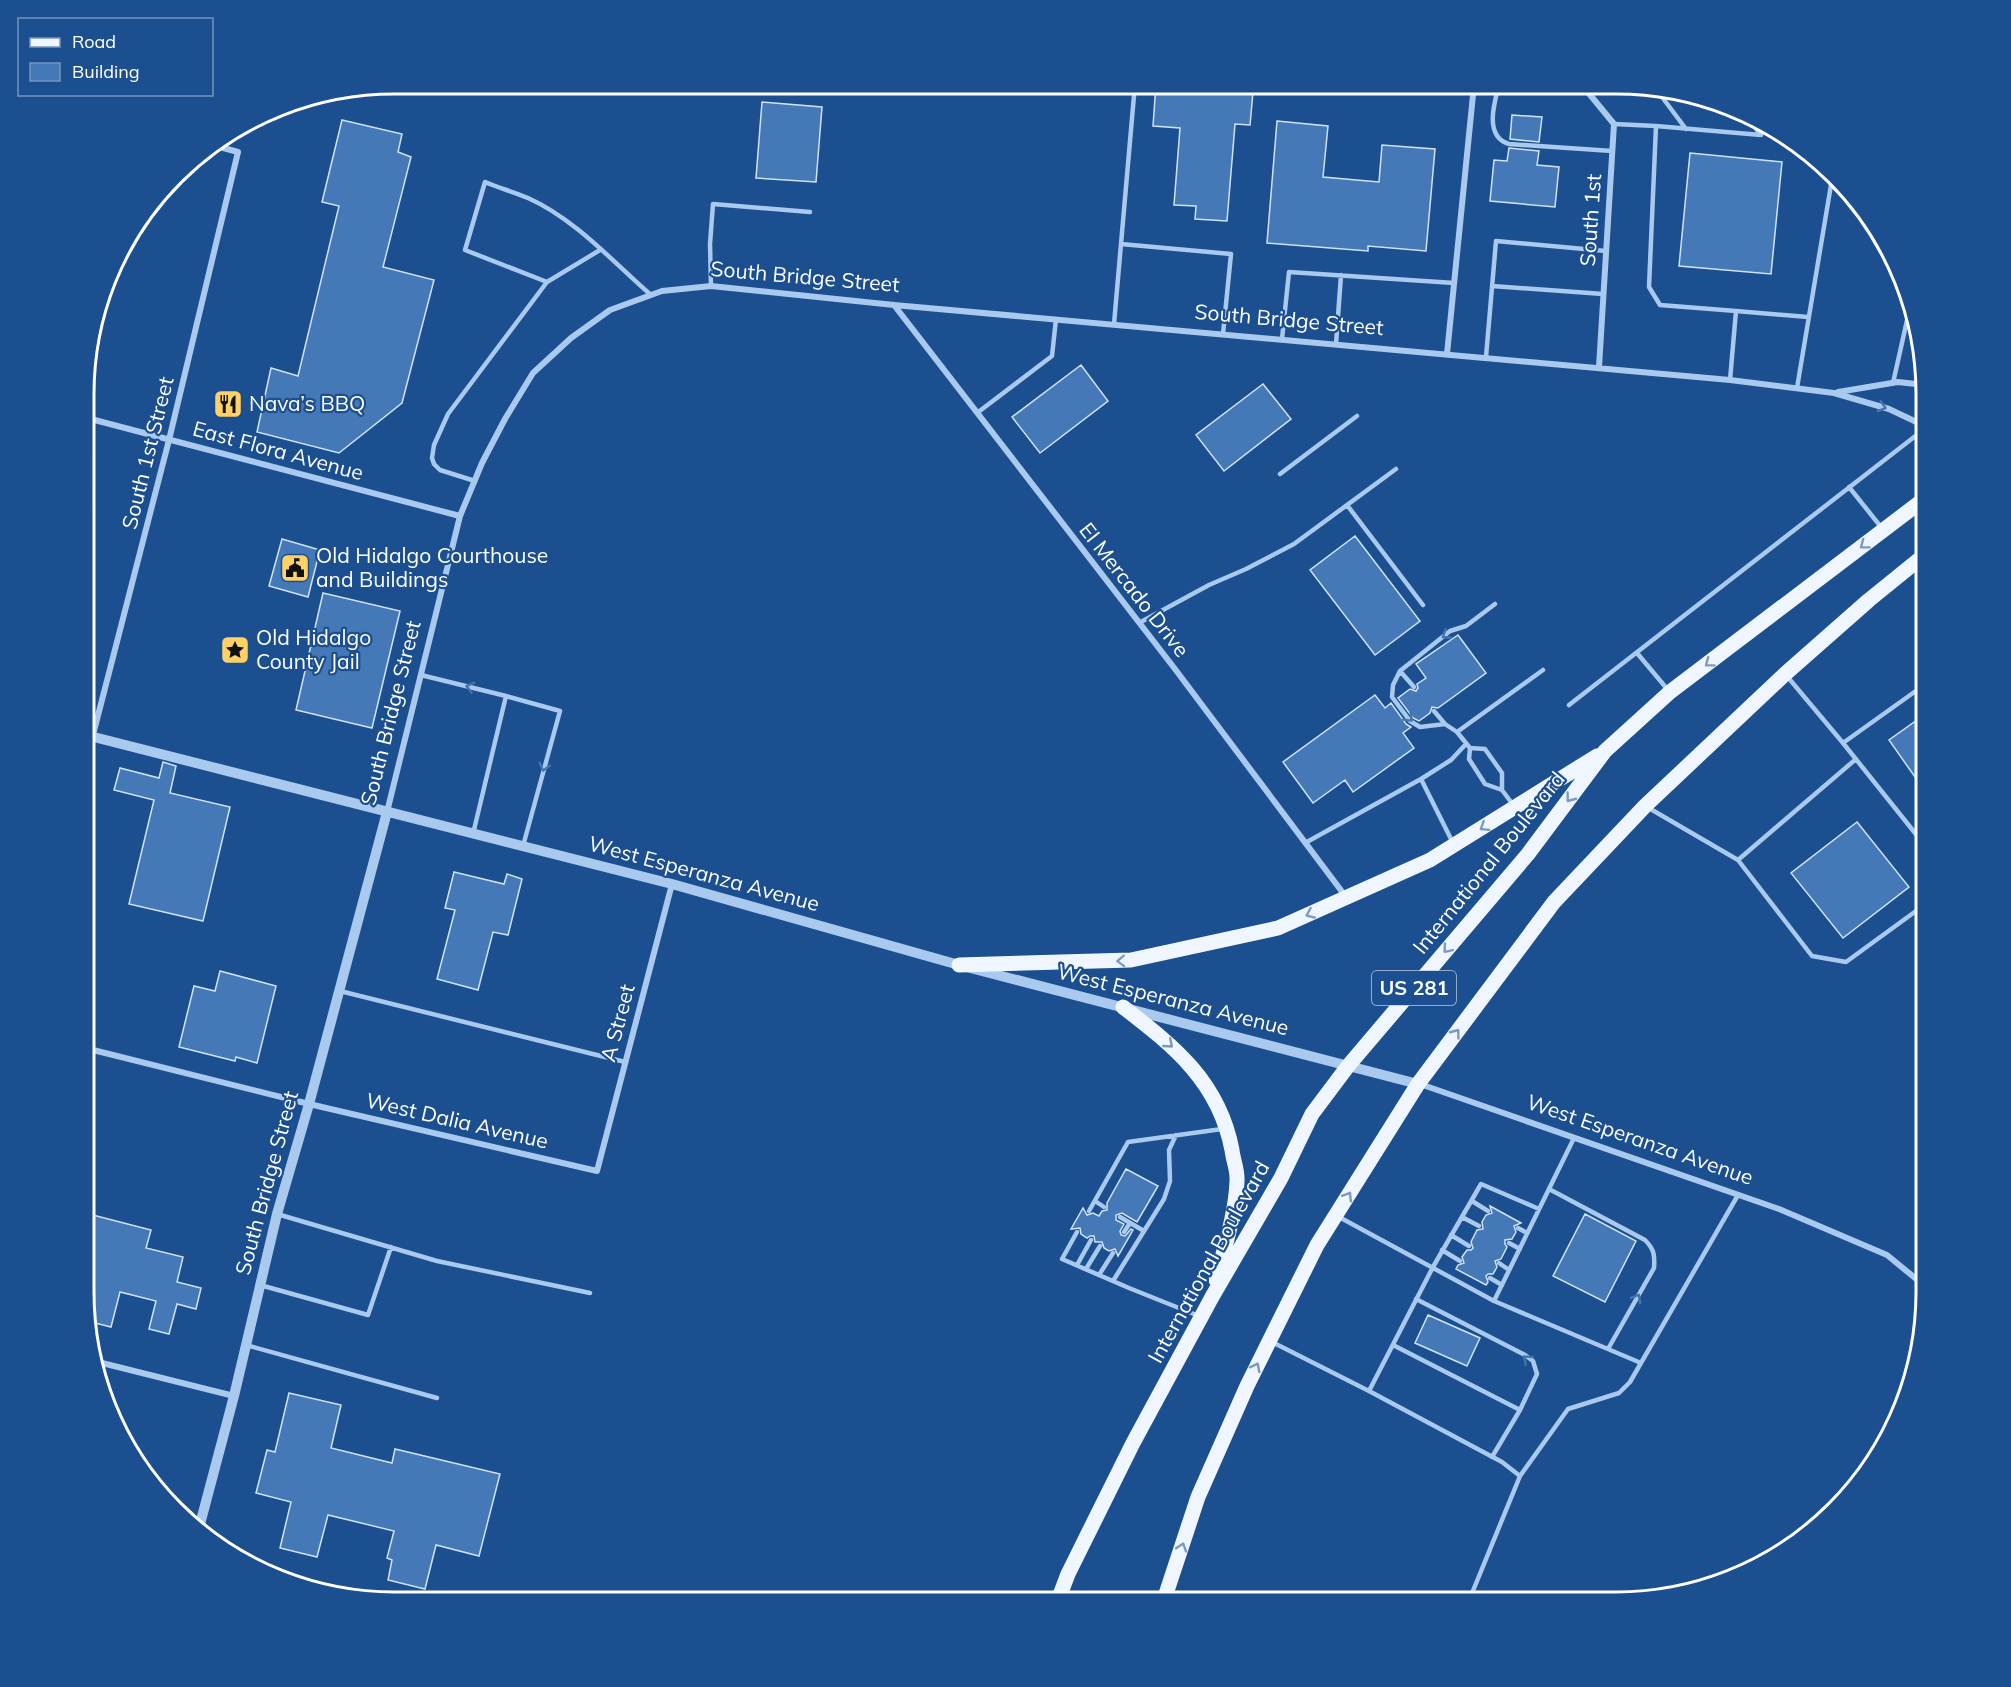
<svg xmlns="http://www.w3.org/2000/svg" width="2011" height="1687" font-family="Mulish,sans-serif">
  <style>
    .building { fill: #4478b7; stroke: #cfe3fa; stroke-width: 1.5 }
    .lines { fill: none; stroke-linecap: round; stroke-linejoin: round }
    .service { stroke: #a9c9ee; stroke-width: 4.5 }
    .minor { stroke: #a9c9ee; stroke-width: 6 }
    .tertiary { stroke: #a9c9ee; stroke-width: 10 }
    .primary { stroke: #f0f6ff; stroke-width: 15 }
    .oneway { stroke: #4674ac }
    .oneway2 { stroke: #7b9ac1 }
    .labels { text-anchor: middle; stroke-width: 4.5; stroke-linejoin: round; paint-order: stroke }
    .shield { fill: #1b4f8f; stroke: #bbcadd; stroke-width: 1.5 }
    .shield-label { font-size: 20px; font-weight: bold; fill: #fff }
    .street-label { font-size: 21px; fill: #fff; stroke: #1b4f8f }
    .poi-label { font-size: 21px; fill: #fff; stroke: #1b4f8f; text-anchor: start }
    .rim { fill: none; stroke: #fff; stroke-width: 3 }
  </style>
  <rect width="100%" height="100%" fill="#1b4f8f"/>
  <!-- building -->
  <path class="building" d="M1156 84H1240L1239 91 1253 92 1250 125 1235 124 1227 221 1195 219 1196 206 1174 205 1180 128 1153 126Z
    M762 102 822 107 816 182 756 178Z
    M1512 115 1542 117 1539 142 1510 139Z
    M342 120 402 134 398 152 411 157 383 267 434 280 402 403 339 453 257 432 271 368 298 376 339 206 322 202Z
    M1277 121 1328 126 1323 177 1379 182 1382 145 1435 149 1426 251 1368 246V251L1267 243Z
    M1509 148 1539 151 1537 165 1559 167 1555 207 1490 201 1494 160 1507 161Z
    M1690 153 1782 162 1771 274 1679 266Z
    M1081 365 1108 401 1040 453 1012 417Z
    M1263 384 1291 419 1224 471 1196 435Z
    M1355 536 1420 621 1375 655 1310 570Z
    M282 539 320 550 308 597 269 586Z
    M323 593 400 611 372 728 296 710Z
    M1458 635 1486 673 1438 708 1432 707 1430 713 1419 721 1413 718 1398 698 1410 689 1416 691 1418 688 1417 684 1426 678 1416 664Z
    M1375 695 1385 708 1391 703 1406 724 1411 727 1403 733 1414 748 1353 792 1345 780 1313 803 1283 762Z
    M1927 713V794L1889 740Z
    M163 762 176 766 170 793 230 807 203 921 129 904 154 800 114 790 120 768 159 778Z
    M1857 822 1909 887 1843 938 1791 873Z
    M454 872 504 884 507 874 522 879 508 935 493 932 478 990 437 979 455 910 445 908Z
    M220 971 276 986 257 1063 236 1057 235 1061 179 1047 194 986 215 991Z
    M1126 1169 1158 1186 1137 1222 1122 1213 1116 1215V1220L1124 1224 1120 1231 1121 1235 1125 1236 1131 1229 1133 1230 1118 1256 1115 1249 1109 1251 1104 1248 1102 1242H1095L1094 1236H1090L1087 1238 1081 1234 1080 1228 1071 1229 1083 1208 1087 1215 1093 1213 1099 1216 1102 1211 1107 1210V1203Z
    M1490 1206 1521 1223 1514 1226 1516 1232 1512 1239 1505 1240V1244L1507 1247 1501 1259 1495 1261 1497 1267 1493 1274H1488L1486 1276 1488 1282 1486 1285 1456 1269 1458 1265 1464 1263 1462 1257 1467 1250H1471L1473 1248 1471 1242 1477 1230 1483 1229 1482 1222 1486 1215 1492 1213Z
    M85 1213 151 1230 146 1248 183 1257 177 1282 201 1288 196 1309 177 1304 169 1334 149 1329 156 1301 120 1292 111 1327 87 1321 85 1314Z
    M1585 1214 1636 1241 1605 1302 1553 1276Z
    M1428 1315 1480 1338 1467 1366 1415 1343Z
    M289 1393 341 1405 331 1448 392 1463 395 1449 500 1474 479 1556 436 1545 425 1589 388 1580 392 1560 387 1558 394 1531 328 1515 317 1557 280 1548 291 1502 256 1493 267 1450 275 1452Z"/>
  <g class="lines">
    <!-- service -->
    <path class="service" d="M1499 85C1494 103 1484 137 1509 144L1612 151
      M1656 89 1686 129
      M1614 124 1656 126 1649 287 1660 305 1736 311 1730 380
      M1656 126 1761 135 1744 113
      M1121 244 1231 254 1223 334
      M600 250 547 282 465 250 485 182C499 188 514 192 528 198 575 219 613 262 651 295
      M711 286 710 244 713 204 810 212
      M1492 286 1603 294
      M1736 311 1808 317
      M1114 324 1135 84
      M1282 339 1289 272 1454 283
      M1336 344 1341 275
      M1486 357 1496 241 1606 251
      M1893 383 1910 307
      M1797 388 1833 173
      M977 413 1052 356 1056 319
      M1280 474 1357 416
      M475 481 440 470 434 464 432 458 434 445 448 414 547 282
      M1849 487 1881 527
      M1347 505 1423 605
      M1917 565 1927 579
      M1495 604 1466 626 1450 631 1400 671 1393 685 1392 697 1410 721 1420 727 1445 724 1457 732 1470 748 1485 749 1502 773V790
      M1139 623 1209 585 1246 569 1294 544 1396 469
      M1637 653 1668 690
      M1400 671 1414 687
      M421 675 506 696 473 834
      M1786 675 1843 743 1927 683
      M506 696 560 711 523 846
      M1569 705 1927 427
      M1434 711 1445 724
      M1457 732 1543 670
      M1843 743 1927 848
      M1470 748 1469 759 1485 784 1502 790 1514 806
      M1421 779 1453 843
      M1647 807 1738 860 1812 956 1846 962 1927 903
      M1305 843 1421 779 1451 760 1466 744
      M1738 860 1856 759
      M340 991 625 1062
      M1549 1189 1645 1240C1654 1249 1655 1255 1654 1268L1608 1349
      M1095 1201 1104 1207
      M1472 1201 1488 1211
      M1089 1211 1128 1142 1222 1129
      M277 1214 437 1261 590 1293
      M1120 1217 1144 1231
      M1339 1217 1494 1301 1574 1138
      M1462 1217 1479 1226
      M1518 1228 1527 1233
      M1077 1232 1062 1259 1129 1288 1199 1316
      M1124 1232 1130 1223
      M1451 1235 1469 1246
      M1509 1243 1520 1249
      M1442 1250 1460 1261
      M1499 1263 1509 1270
      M1077 1265 1091 1240
      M1086 1269 1100 1246
      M1099 1275 1113 1253
      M1490 1278 1502 1285
      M1113 1281 1164 1199 1170 1181 1169 1150 1176 1135
      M260 1285 368 1315 391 1247
      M1416 1299 1525 1355 1533 1361 1537 1374 1520 1410
      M1494 1301 1641 1363
      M1272 1342 1369 1391
      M246 1345 437 1398
      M1393 1345 1520 1410 1492 1457
      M1520 1476 1502 1462 1369 1391 1433 1267 1481 1184 1539 1209
      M1468 1603 1520 1476 1568 1409 1619 1393 1630 1382 1738 1195"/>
    <!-- minor -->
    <path class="minor" d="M1582 85 1614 124 1599 367
      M894 305 1175 669 1346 897
      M1447 354 1474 85
      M1838 392 1898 382 1925 385
      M87 418 460 516
      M86 762 169 440 238 152 216 146
      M387 812 460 516 482 463 505 419 533 373 571 338 610 310 662 291 711 286 894 305 1730 380 1834 393 1889 409 1927 427
      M85 1048 309 1104 597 1171 672 884
      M1420 1084 1779 1209 1887 1255 1926 1287
      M98 1362 234 1396"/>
    <!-- tertiary -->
    <path class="tertiary" d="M86 735 672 884 959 965 1418 1084
      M199 1528 234 1396 277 1214 309 1104 387 812"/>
    <!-- primary -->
    <path class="primary" d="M959 965 1131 960 1278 928 1430 860 1597 756
      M1123 1007C1175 1047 1219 1082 1232 1150 1233 1160 1238 1171 1237 1181 1236 1213 1224 1249 1216 1280
      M1057 1603 1068 1574 1133 1443 1212 1297 1281 1178 1312 1114 1348 1066 1528 854 1605 751 1670 692 1927 497
      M1163 1603 1198 1497 1247 1386 1317 1245 1418 1084 1554 902 1645 806 1785 674 1869 600 1927 553"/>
  </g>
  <!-- one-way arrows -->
  <defs><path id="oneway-chevron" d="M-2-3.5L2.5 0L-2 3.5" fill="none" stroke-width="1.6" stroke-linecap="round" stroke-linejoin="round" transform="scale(1.5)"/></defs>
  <g class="oneway">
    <use href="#oneway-chevron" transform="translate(1882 407) rotate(17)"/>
    <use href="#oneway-chevron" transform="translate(1446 635) rotate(147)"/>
    <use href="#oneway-chevron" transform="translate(470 687) rotate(-166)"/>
    <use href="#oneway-chevron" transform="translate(1409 718) rotate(45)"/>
    <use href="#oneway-chevron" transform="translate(544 767) rotate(105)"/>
    <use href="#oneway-chevron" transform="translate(1637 1298) rotate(-60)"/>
    <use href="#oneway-chevron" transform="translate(1527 1359) rotate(-138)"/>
  </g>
  <g class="oneway2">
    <use href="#oneway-chevron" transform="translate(1864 545) rotate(143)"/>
    <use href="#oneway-chevron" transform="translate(1709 663) rotate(143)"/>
    <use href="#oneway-chevron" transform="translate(1570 798) rotate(127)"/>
    <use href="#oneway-chevron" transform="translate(1484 827) rotate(148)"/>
    <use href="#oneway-chevron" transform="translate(1310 914) rotate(156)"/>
    <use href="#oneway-chevron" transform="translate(1447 949) rotate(130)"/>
    <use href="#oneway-chevron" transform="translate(1121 961) rotate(178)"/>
    <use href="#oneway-chevron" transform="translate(1456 1033) rotate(-53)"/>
    <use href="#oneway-chevron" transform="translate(1169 1044) rotate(41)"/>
    <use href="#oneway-chevron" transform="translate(1348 1196) rotate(-58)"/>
    <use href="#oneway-chevron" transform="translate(1256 1367) rotate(-63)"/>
    <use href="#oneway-chevron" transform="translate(1182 1547) rotate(-72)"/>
  </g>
  <!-- icons -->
  <defs>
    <g id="restaurant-square" transform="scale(1.5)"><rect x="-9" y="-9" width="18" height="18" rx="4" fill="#ffd166" stroke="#1b4f8f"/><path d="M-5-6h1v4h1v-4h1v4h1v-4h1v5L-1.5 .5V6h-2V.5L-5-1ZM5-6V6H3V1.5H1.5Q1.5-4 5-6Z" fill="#111"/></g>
    <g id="civic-square" transform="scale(1.5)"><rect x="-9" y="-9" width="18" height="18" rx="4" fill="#ffd166" stroke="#1b4f8f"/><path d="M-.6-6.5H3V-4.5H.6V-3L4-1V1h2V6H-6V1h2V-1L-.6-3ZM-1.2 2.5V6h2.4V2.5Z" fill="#111"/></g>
    <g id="sight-square" transform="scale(1.5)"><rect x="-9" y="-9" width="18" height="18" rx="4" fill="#ffd166" stroke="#1b4f8f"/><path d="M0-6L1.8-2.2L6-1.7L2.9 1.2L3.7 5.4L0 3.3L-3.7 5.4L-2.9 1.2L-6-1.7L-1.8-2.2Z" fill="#111"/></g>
  </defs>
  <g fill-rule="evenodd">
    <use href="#restaurant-square" x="228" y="404"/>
    <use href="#civic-square" x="295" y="568"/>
    <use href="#sight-square" x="235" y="650"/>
  </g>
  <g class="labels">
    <!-- shield labels -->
    <rect class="shield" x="1372" y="971" width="84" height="34" rx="4.5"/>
    <g class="shield-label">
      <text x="1414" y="995">US 281</text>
    </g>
    <!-- street labels -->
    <g class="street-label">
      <text transform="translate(1591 220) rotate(-86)" y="7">South 1st</text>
      <text transform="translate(805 277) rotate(5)" y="7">South Bridge Street</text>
      <text transform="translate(1289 320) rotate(5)" y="7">South Bridge Street</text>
      <text transform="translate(278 451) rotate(15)" y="7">East Flora Avenue</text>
      <text transform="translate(148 453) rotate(-76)" y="7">South 1st Street</text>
      <text transform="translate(1134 590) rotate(52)" y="7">El Mercado Drive</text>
      <text transform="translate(391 713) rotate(-76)" y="7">South Bridge Street</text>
      <text transform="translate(1489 863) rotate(-51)" y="7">International Boulevard</text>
      <text transform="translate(704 874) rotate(15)" y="7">West Esperanza Avenue</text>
      <text transform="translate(1173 1000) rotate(14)" y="7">West Esperanza Avenue</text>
      <text transform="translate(618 1023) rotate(-75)" y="7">A Street</text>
      <text transform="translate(457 1121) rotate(13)" y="7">West Dalia Avenue</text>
      <text transform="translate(1640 1140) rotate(19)" y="7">West Esperanza Avenue</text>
      <text transform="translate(267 1183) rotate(-75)" y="7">South Bridge Street</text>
      <text transform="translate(1209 1262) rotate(-61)" y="7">International Boulevard</text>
    </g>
    <!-- poi labels -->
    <g class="poi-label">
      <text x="249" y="411">Nava’s BBQ</text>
      <text x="316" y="563">Old Hidalgo Courthouse<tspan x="316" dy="24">and Buildings</tspan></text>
      <text x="256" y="645">Old Hidalgo<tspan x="256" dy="24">County Jail</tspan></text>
    </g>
  </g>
  <!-- crop -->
  <path d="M0 0H2011V1687H0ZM394 94H1616A300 300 0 0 1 1916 394V1292A300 300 0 0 1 1616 1592H394A300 300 0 0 1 94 1292V394A300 300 0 0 1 394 94Z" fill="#1b4f8f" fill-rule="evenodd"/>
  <path class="rim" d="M394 94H1616A300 300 0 0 1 1916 394V1292A300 300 0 0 1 1616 1592H394A300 300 0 0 1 94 1292V394A300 300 0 0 1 394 94Z"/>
  <!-- legend -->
  <rect x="18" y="18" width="195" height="78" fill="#1b4f8f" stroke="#7695bc" stroke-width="1.5"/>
  <rect x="30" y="38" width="30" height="9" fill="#f0f6ff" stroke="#7695bc" stroke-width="1.5"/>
  <text x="72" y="48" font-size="18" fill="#ffffff">Road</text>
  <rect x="30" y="63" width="30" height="18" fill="#4478b7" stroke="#7695bc" stroke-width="1.5"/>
  <text x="72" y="78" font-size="18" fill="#ffffff">Building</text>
</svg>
